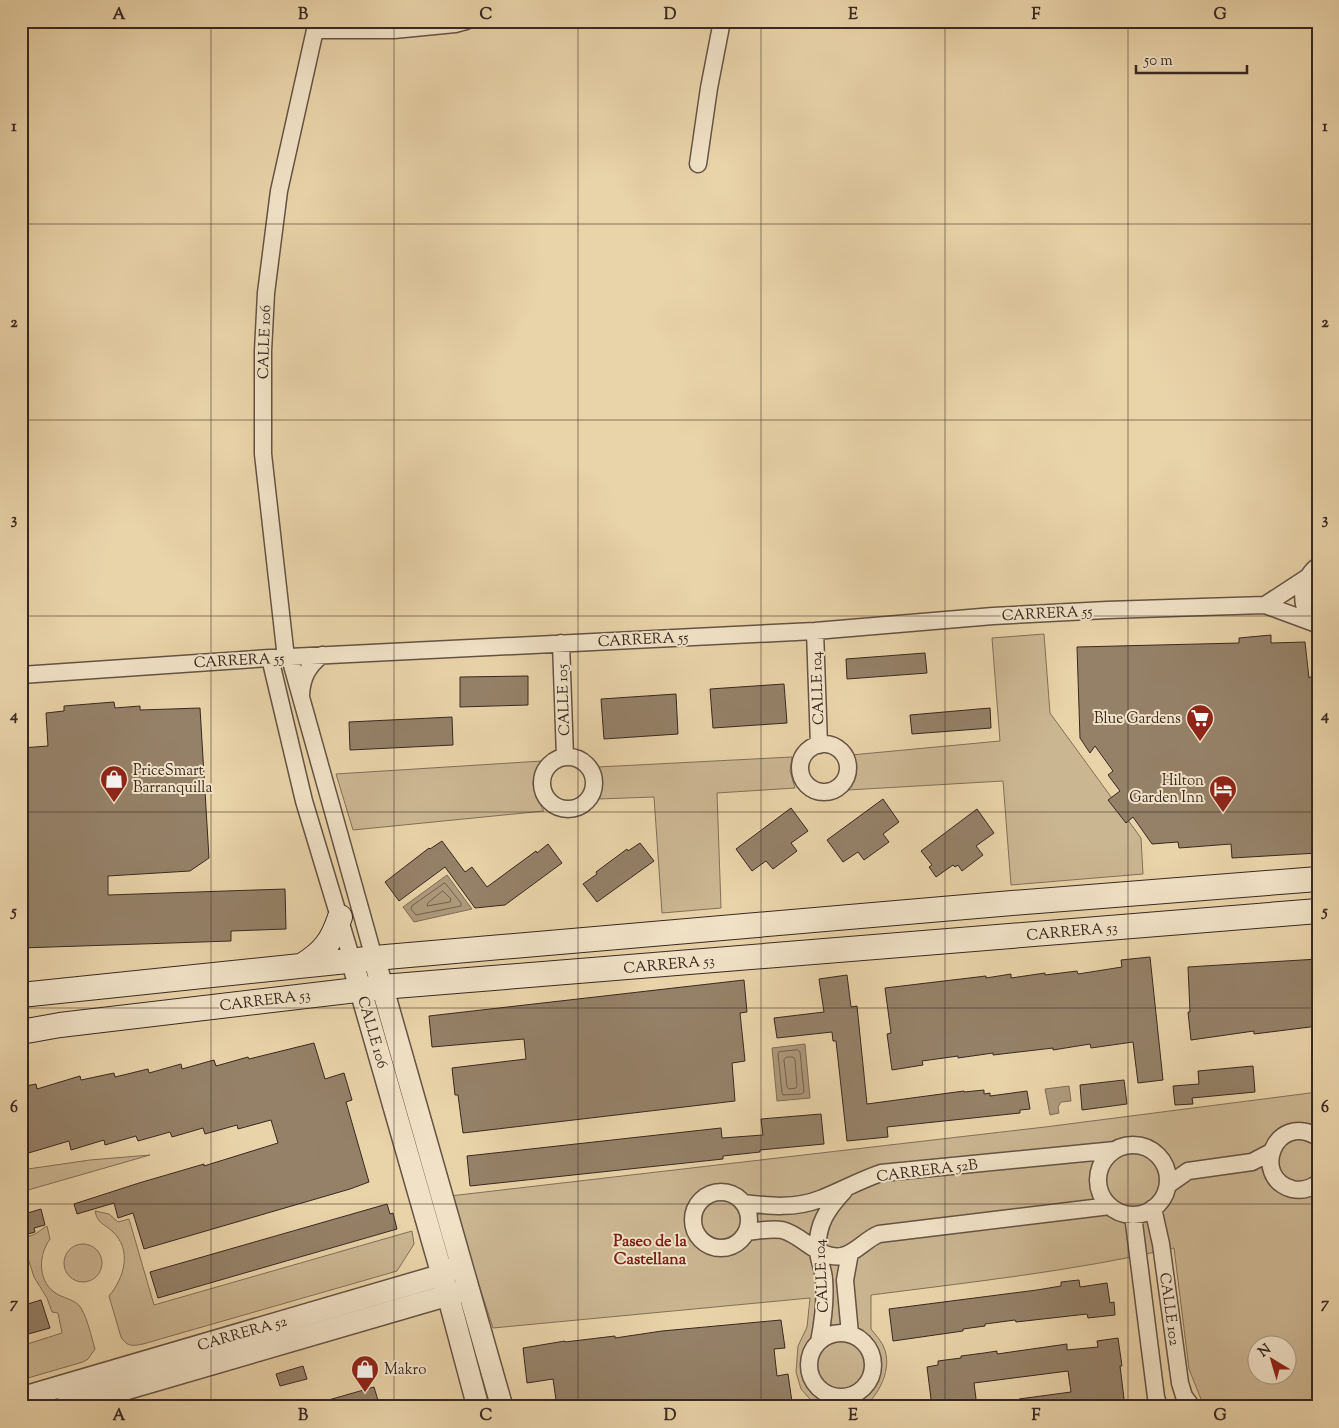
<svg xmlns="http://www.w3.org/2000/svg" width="1339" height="1428" font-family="'Sorts Mill Goudy',serif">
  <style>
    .green { fill: #cbb692; stroke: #826f5a; fill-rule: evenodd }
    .water { fill: #ad997b; stroke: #7f6c57 }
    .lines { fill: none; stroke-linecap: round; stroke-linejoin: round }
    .shore { stroke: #73604e; stroke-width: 1 }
    .building { fill: #958168; stroke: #392821 }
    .minor-casing { stroke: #655343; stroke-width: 19 }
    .tertiary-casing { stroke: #655343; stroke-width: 24 }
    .secondary-casing { stroke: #392821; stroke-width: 26 }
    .minor { stroke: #f1e2c7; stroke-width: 16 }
    .tertiary { stroke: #f1e2c7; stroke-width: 21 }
    .secondary { stroke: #f1e2c7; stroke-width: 24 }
    .grid { fill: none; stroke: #392821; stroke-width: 1; stroke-opacity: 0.55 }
    .labels { text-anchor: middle; stroke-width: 4; stroke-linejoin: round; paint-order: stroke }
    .street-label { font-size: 15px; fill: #392821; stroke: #f1e2c7 }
    .poi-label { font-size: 15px; fill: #392821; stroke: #f1e2c7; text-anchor: end }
    .neighbourhood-label { font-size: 16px; font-weight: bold; fill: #7a1f14; stroke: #f1e2c7 }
    .neatline { fill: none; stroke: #392821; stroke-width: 2 }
    .grid-label { font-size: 16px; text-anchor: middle; font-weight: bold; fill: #392821 }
  </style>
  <rect width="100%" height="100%" fill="#e9d3a9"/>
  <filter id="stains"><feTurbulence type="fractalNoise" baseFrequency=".004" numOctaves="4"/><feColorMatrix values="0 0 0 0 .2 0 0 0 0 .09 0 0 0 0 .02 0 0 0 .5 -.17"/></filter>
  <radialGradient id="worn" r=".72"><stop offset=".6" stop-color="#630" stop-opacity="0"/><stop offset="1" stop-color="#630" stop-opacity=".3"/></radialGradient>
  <!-- green -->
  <path class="green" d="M1318 579V613C1310 602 1310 590 1318 579Z
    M1044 634 1050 713 1141 838 1143 874 1011 885 1003 781 848 790C854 779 854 767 851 755L1000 741 992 638Z
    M792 757 790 771 795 788 717 793 721 908 662 913 654 797 598 799 602 785 598 767Z
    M542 761C528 781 532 791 544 811L353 830 336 774Z
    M1318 1092V1407H1211L1201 1399 1189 1369 1174 1248C1074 1271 972 1282 871 1295V1329C874 1333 878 1337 881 1342 895 1363 881 1393 864 1407H817L801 1389 796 1372 798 1346 807 1327 810 1298 493 1328 450 1196 1045 1127ZM1256 1346H1286V1376H1256Z
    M150 1155 21 1192V1170L90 1160Z
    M95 1211 109 1214 118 1222 129 1219 154 1305 412 1231 414 1244 397 1271 143 1344C133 1346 127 1347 121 1337L109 1296C124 1278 133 1250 112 1231 103 1223 98 1224 95 1211Z
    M47 1226 50 1239C39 1254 37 1279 54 1292 61 1298 76 1299 81 1308 88 1320 91 1336 95 1349L88 1359 83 1362 21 1380V1346L62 1333 58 1313 52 1312 47 1298 34 1277 22 1239 35 1234Z
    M64 1263a19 19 0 1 1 38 0a19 19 0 1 1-38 0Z"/>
  <!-- water -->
  <path class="water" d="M447 875 472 909 414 922 403 907Z
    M805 1044 810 1098 777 1101 772 1048Z
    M1069 1086 1071 1101 1061 1102 1058 1107 1059 1113 1050 1115 1045 1089Z"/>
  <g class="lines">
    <!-- shore -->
    <path class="shore" d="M445 883 461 903V906L416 915 411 909 412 906Z
      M443 891 451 899 450 902 427 906 428 903Z
      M798 1050 800 1052 804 1092 802 1094 783 1095 782 1093 778 1054 779 1052Z
      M787 1057H793L795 1059 797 1086 796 1088 789 1089 787 1087 784 1060Z"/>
  </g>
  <!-- building -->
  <path class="building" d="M1271 635V643L1305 642 1309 678 1318 671V853L1232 858 1231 844 1179 848 1178 842 1152 844 1133 817 1126 823 1108 800 1120 791 1108 775 1113 771 1095 746 1090 753 1080 738 1077 647 1239 643V638Z
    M925 653 927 673 847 679 846 659Z
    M528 676V705L460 707V677Z
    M784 684 787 723 713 728 710 689Z
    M676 694 678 734 604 739 601 699Z
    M114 702 115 708 140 706V710L200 708 209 858 190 871 108 876V895L285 889 286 929 231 931V941L21 948V748L48 746 46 713 64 711V706Z
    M990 708 991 728 912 734 910 715Z
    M452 717 453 745 350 750 349 722Z
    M883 799 899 822 883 834 889 842 864 860 858 852 843 862 827 840Z
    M791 808 808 831 791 843 797 851 773 869 766 861 752 871 736 849Z
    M977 809 994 833 976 846 983 855 962 871 958 865 955 867 953 865 936 877 929 867 932 865 921 851Z
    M442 841 465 872 472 867 487 887 536 851 537 853 548 844 562 863 505 905 475 908 445 867 399 901 385 882 429 848 430 849Z
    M640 843 654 861 597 902 583 884 597 874 596 872 627 849 628 851Z
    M1150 957 1163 1080 1138 1083 1133 1042 1091 1048 1090 1044 1053 1050V1048L993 1055V1053L958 1058V1056L922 1061 923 1065 892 1070 887 1034 891 1033 885 988 986 976V978L1011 974V978L1045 973V975L1077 971 1078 974 1122 967 1121 960Z
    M1318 959V1026L1254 1034V1031L1191 1040 1188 1012H1190L1188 967Z
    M847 975 851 1007 857 1006 867 1104 964 1091V1092L984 1090V1094L990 1093V1096L1027 1091 1030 1109 1020 1110V1113L887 1127 888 1137 847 1141 836 1041H833L832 1032 777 1038 774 1018 824 1012 819 979Z
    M744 980 747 1012 740 1013 745 1061 732 1063 735 1101 463 1133 458 1095H455L452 1068 526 1059 524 1039 432 1047 429 1016Z
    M314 1043 325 1079 344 1073 352 1100 346 1102 369 1182 350 1189 144 1249 133 1213 118 1218 114 1203 77 1214 74 1204 139 1183 204 1164V1166L278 1143 271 1120 238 1129 237 1125 205 1134 203 1128 172 1137 170 1132 138 1141 136 1136 105 1145 104 1140 71 1150 69 1141 25 1154 21 1140V1087L36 1084 37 1089 80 1076 81 1080 114 1073 115 1077 148 1069 149 1073 181 1064 182 1069 214 1060 216 1066 248 1057 249 1059Z
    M1253 1066 1255 1092 1192 1098 1193 1104 1175 1105 1173 1086 1199 1084 1198 1071Z
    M1124 1080 1127 1104 1082 1110 1080 1085Z
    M821 1114 824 1144 760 1150V1152L723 1156V1159L470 1186 467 1156 721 1128 722 1138 763 1135 761 1119Z
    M387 1204 390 1214 393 1213 397 1229 158 1298 150 1272Z
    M41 1209 45 1225 34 1228 35 1232 21 1236V1215Z
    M1079 1280 1080 1287 1107 1283 1110 1303 1114 1302 1115 1315 1088 1318 1087 1314 1016 1322 1015 1320 985 1324V1326L963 1329V1331L893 1341 889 1309 1037 1290 1061 1286V1282Z
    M41 1300 50 1328 21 1336V1306Z
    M781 1320 785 1348 774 1349 777 1376 788 1374 792 1402 756 1407H557L553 1379 527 1383 523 1348 565 1341V1342L615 1336V1338L662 1331Z
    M1118 1338 1122 1366H1120L1125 1407H1020L1019 1399 1071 1392 1068 1371 974 1383 977 1407H932L927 1367 938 1365V1361L961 1358V1356L984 1353 997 1351V1354L1067 1344V1350L1098 1347 1097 1341Z
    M303 1366 307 1379 280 1386 276 1374Z
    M374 1387 380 1407H319L318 1403Z"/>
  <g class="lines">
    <!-- minor casing -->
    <g class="minor-casing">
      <path id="minor" d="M698 164 709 88 722 21
        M1265 605 1308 577
        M1317 625C1298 611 1299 580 1318 566
        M815 631 819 745
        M561 643 565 757
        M270 658 304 801 352 960
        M286 658 263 454V351L266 293 279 191 315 30H394L455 24 466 21
        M290 658 374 958
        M21 675 270 658 815 631 993 616 1107 610 1265 605 1314 623
        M301 695C302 677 308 666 322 655
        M800 768a24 24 0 1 1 48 0a24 24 0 1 1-48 0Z
        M542 783a26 26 0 1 1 52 0a26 26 0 1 1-52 0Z
        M1318 1137C1275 1111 1250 1177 1292 1189 1301 1191 1310 1189 1318 1183
        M1098 1180a35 35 0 1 1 70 0a35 35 0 1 1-70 0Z
        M1168 1185 1188 1171 1252 1162 1271 1152
        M693 1220a28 28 0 1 1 56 0a28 28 0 1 1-56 0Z
        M744 1203C770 1206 795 1209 820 1199 841 1191 860 1180 881 1173L1115 1150
        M1153 1208 1161 1244 1180 1383 1184 1396 1192 1407
        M1133 1215 1156 1397 1159 1407
        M747 1232C758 1231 771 1228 782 1230 803 1235 818 1260 842 1256 856 1253 866 1239 879 1234L1110 1206
        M809 1365a32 32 0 1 1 64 0a32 32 0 1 1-64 0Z
        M850 1334 845 1280 850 1253
        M819 1342C823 1321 826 1301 824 1280 824 1270 818 1260 818 1250 816 1225 828 1208 844 1191"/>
    </g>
    <!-- tertiary casing -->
    <g class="tertiary-casing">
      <path id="tertiary" d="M374 958 502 1407
        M352 960 448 1295 478 1407
        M21 1398 442 1275 454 1268
        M64 1407 462 1291"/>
    </g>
    <!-- secondary casing -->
    <g class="secondary-casing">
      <path id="secondary" d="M303 965C324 952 332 941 340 917
        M21 995 386 957 1012 903 1318 879
        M21 1032 60 1025 382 987 1318 911"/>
    </g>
    <!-- minor -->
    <use href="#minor" class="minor"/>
    <!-- tertiary -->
    <use href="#tertiary" class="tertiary"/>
    <!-- secondary -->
    <use href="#secondary" class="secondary"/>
  </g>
  <!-- grid -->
  <path class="grid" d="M211 21V1407M394 21V1407M578 21V1407M761 21V1407M945 21V1407M1128 21V1407M21 224H1318M21 420H1318M21 616H1318M21 812H1318M21 1008H1318M21 1204H1318"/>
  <!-- icons -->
  <defs>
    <g id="supermarket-pin" transform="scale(1.4375)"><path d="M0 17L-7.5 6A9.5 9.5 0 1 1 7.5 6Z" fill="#8f2418" stroke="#f1e2c7"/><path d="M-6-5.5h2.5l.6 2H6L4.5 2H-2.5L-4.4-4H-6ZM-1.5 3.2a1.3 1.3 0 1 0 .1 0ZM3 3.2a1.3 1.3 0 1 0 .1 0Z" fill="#fff"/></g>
    <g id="shop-pin" transform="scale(1.4375)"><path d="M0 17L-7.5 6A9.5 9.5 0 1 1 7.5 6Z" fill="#8f2418" stroke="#f1e2c7"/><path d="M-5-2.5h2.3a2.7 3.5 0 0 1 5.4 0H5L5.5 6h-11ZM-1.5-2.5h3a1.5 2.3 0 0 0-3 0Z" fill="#fff"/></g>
    <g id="hotel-pin" transform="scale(1.4375)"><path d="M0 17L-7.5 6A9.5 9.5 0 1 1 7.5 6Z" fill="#8f2418" stroke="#f1e2c7"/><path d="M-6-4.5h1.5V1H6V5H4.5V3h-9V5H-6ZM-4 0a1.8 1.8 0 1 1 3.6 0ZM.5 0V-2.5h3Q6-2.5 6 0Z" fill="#fff"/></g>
  </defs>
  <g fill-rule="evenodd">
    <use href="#supermarket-pin" x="1200" y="718"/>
    <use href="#shop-pin" x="114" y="779"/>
    <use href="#hotel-pin" x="1223" y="789"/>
    <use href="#shop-pin" x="365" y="1369"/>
  </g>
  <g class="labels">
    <!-- street labels -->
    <g class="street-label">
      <text transform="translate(264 342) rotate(-88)" y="5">CALLE 106</text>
      <text transform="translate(1047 613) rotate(-3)" y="5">CARRERA 55</text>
      <text transform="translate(643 639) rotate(-3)" y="5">CARRERA 55</text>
      <text transform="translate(239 660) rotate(-3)" y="5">CARRERA 55</text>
      <text transform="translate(817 688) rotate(-92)" y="5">CALLE 104</text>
      <text transform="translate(563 700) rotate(-92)" y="5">CALLE 105</text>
      <text transform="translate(1072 931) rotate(-5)" y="5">CARRERA 53</text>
      <text transform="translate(669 964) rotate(-5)" y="5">CARRERA 53</text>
      <text transform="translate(265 1000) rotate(-7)" y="5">CARRERA 53</text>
      <text transform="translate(373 1032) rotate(74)" y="5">CALLE 106</text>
      <text transform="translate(927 1170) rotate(-7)" y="5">CARRERA 52B</text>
      <text transform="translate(821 1276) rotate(-93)" y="5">CALLE 104</text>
      <text transform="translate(1170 1309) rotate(82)" y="5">CALLE 102</text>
      <text transform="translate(242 1333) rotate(-16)" y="5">CARRERA 52</text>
    </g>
    <!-- poi labels -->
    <g class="poi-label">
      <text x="1181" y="723">Blue Gardens</text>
      <text x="133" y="775" text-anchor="start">PriceSmart<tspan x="133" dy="17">Barranquilla</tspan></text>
      <text x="1204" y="785">Hilton<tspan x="1204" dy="17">Garden Inn</tspan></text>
      <text x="384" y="1374" text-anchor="start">Makro</text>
    </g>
    <!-- neighbourhood labels -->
    <g class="neighbourhood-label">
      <text x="650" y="1246">Paseo de la<tspan x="650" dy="18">Castellana</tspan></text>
    </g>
  </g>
  <!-- margin -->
  <rect width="1339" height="1428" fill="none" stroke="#e9d3a9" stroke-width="55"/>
  <!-- north arrow -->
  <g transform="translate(1272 1360) rotate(322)"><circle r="24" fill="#f1e2c7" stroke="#a79885"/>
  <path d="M0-4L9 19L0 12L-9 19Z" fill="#8f2418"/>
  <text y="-8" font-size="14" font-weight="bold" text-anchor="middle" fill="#392821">N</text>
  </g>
  <!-- scale -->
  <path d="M1136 65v8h111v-8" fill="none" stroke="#392821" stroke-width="2.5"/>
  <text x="1144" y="65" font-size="15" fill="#392821" stroke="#f1e2c7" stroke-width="4" paint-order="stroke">50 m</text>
  <rect x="28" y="28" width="1284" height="1372" class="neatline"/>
  <g class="grid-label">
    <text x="119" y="19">A</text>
    <text x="303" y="19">B</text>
    <text x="486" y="19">C</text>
    <text x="670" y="19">D</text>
    <text x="853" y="19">E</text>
    <text x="1036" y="19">F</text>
    <text x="1220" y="19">G</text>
    <text x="14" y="131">1</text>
    <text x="1325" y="131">1</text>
    <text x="14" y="327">2</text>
    <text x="1325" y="327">2</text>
    <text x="14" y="524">3</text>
    <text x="1325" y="524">3</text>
    <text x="14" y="720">4</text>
    <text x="1325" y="720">4</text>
    <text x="14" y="916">5</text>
    <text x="1325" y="916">5</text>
    <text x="14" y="1112">6</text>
    <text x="1325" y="1112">6</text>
    <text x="14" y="1308">7</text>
    <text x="1325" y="1308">7</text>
    <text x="119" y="1420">A</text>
    <text x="303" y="1420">B</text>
    <text x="486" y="1420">C</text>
    <text x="670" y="1420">D</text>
    <text x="853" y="1420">E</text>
    <text x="1036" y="1420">F</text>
    <text x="1220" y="1420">G</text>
  </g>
  <rect width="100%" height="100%" filter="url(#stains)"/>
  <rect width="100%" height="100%" fill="url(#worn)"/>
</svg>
